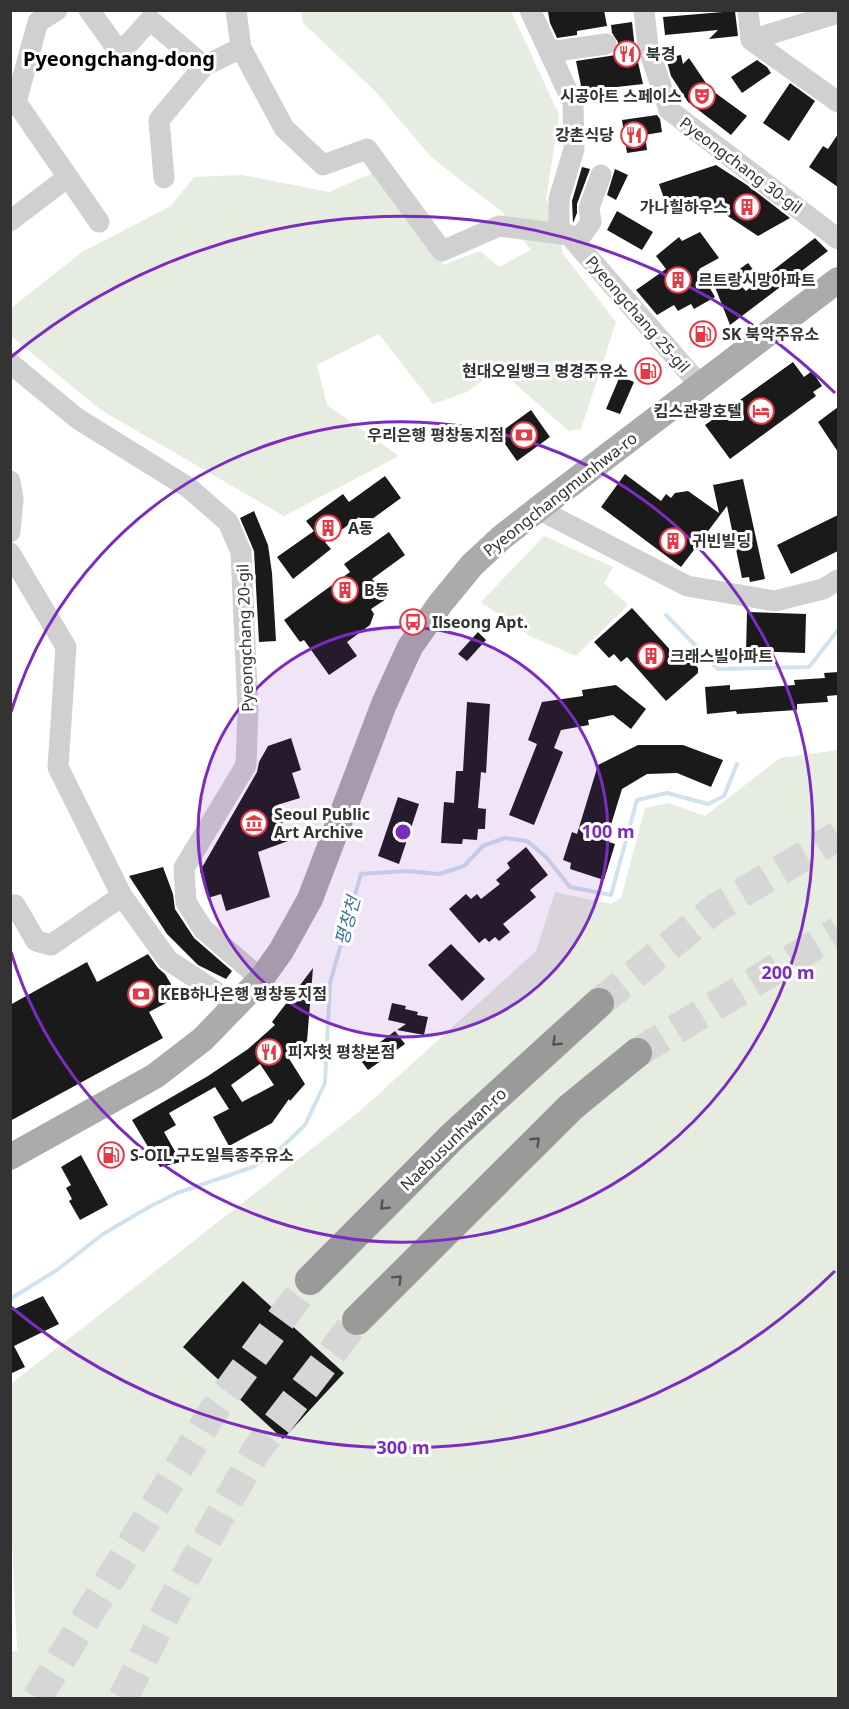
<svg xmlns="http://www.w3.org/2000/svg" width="849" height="1709" font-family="'Noto Sans','Noto Sans KR',sans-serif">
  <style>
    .green { fill: #e6ecdf }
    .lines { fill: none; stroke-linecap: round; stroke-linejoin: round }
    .stream { stroke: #cfe2ee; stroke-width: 4 }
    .building { fill: #1a1a1a; fill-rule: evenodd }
    .highway-tunnel { stroke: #d6d6d6; stroke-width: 30; stroke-dasharray: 30 15; stroke-linecap: butt }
    .minor { stroke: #d0d0d0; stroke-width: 21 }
    .major { stroke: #ababab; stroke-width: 26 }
    .highway { stroke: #9a9a9a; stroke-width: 30 }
    .oneway { stroke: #525252 }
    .ring { fill: none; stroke: #7b2cbf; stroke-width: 3 }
    .labels { text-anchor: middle; stroke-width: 6; stroke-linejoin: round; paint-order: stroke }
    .poi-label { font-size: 16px; font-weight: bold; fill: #333; stroke: #fff; text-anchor: start }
    .street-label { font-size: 16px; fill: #333; stroke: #fff }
    .water-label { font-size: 18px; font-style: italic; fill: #3f7597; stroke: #fff }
    .quarter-label { font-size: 20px; font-weight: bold; fill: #000; stroke: #fff }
    .centre { fill: #7b2cbf; stroke: #fff; stroke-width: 3 }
    .ring-label { font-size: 18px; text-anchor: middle; font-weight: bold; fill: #7b2cbf; stroke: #fff; stroke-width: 6; stroke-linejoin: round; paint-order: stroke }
  </style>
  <rect width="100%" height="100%" fill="#fff"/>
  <!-- green -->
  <path class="green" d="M301 10 511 11 559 115 546 199 559 232 563 254 616 322 581 429 569 431 498 369 467 392 433 404 379 334 317 365 327 405 399 456 284 516 101 410 11 336V308L82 252 171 206 194 177 242 175 329 192 382 169 443 265 480 251 499 267 531 250 502 212 431 157 377 93 303 23Z
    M544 536 613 567 604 583 628 605 576 656 530 636 481 602Z
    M838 750V1698H11L10 1652 17 1651 11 1517V1384L360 1111 536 951 555 892 611 904 621 898 645 808 668 803 705 816 780 758Z"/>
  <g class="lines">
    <!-- stream -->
    <path class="stream" d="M666 615 718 669 809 667 838 630
      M10 1299 57 1270 103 1234 151 1206 177 1193 253 1167 281 1148 305 1125 325 1083 330 983 361 874 407 871 439 874 464 866 483 846 505 838 527 841 546 857 570 887 611 895 637 800 667 793 708 804 724 796 737 764"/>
  </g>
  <!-- building -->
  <path class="building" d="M558 10H604L607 26 577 31V35L557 38 550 23 548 12Z
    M735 11 738 36 709 39 718 30 665 35 663 17Z
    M632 22 635 49 643 84 582 91 576 61 616 55 618 42 612 33 611 25Z
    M681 55 683 64 689 58 710 89 747 116 731 135 688 102 671 76 666 58Z
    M757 60 767 67 771 73 742 93 731 77Z
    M790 83 815 101 789 141 763 123Z
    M657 115 660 119 662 132 645 135 647 150 627 153 622 120Z
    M838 134V187L809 167 823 146 828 149Z
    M716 165 747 185 790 218 758 236 705 201 669 213 659 184Z
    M582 167 590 169 577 204V213L573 223 572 201Z
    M615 169 628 175 616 200 607 195Z
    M617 211 653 232 642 250 607 230Z
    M700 232 719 258 699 269 715 297 694 309 691 304 678 311 674 305 657 315 636 290 666 269 656 256 679 237 682 241Z
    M815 238 828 251 730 325 715 287 748 263 755 272 742 287 746 291Z
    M793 362 804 377 812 371 822 386 813 392 816 396 730 459 705 425Z
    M620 376 634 382 620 414 606 409Z
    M838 407V452L818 422Z
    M531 410 550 437 517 461 498 434Z
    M625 474 661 501 666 494 671 498 675 493 688 491 719 513 713 485 743 479 765 579 750 582 749 577 742 578 727 506 681 567 601 507Z
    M385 476 401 498 364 525 359 517 325 542 331 549 293 579 277 557 314 531 306 521 343 494 349 502Z
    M254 511 268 545 272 573 276 641 259 642 254 551 240 518Z
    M838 515V551L791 574 777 545Z
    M389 532 405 555 372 579 389 597 371 609 374 614 370 625 347 642 357 656 329 675 304 640 300 642 284 620 350 572 344 564Z
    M632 608 674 654 680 649 698 668V673L666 701 627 657 621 662 614 654 609 658 594 642Z
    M747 612 806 614 805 653 746 651Z
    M478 632 486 640 467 661 458 654Z
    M838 672V695L827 696 828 702 797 704V710L737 714 736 711 707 714 705 687 730 685V690L795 685 794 680 825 678 824 673Z
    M616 685 646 709 631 729 613 715 588 720 589 725 561 730 554 748 563 752 534 825 509 815 537 744 528 740 542 702 583 696 582 690Z
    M467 702 490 704 486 773 481 772 478 808 486 809 485 829H478L477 840 463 839 462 844 441 843 444 802 454 803 456 771H463Z
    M291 738 301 770 292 773 300 798 277 805 288 841 258 852 270 897 226 911 221 894 208 898 200 871 257 772 259 762 268 746Z
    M638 745H683L723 760 711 787 677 773 647 774 622 789 606 841 615 844 604 880 570 869 571 863 563 860 572 832 577 834 598 765Z
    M398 797 419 804 399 864 378 856Z
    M526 847 548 875 530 890 536 897 503 924 510 932 499 941 495 937 489 942 485 938 479 943 449 909 466 894 471 899 477 894 481 899 500 884 496 880 510 868 507 863Z
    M163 867 173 894 175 909 194 938 232 971 226 979 198 965 167 934 129 876Z
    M451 944 485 979 462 1001 428 965Z
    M148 954 158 968 165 974 171 984 166 1003 149 1012 163 1038 10 1121V1005L87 962 97 982Z
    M313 968 307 1041 288 1057 305 1084 290 1101 289 1099 272 1123 229 1146 213 1117 229 1109 215 1087 169 1113 176 1125 164 1132 181 1162 160 1167 132 1120 208 1076 248 1049 275 1025 272 1022ZM260 1064 274 1085 242 1102 231 1085Z
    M392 1003 406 1006 405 1009 418 1012 417 1015 428 1017 424 1035 397 1030 406 1024 388 1020Z
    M395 1031 405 1044 368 1070 359 1058Z
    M81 1155 108 1205 80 1220 69 1201 72 1199 66 1188 71 1185 61 1167Z
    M243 1281 344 1373 283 1439 183 1347Z
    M43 1296 59 1324 14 1346 25 1367 10 1374V1311Z"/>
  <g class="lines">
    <!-- highway-tunnel -->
    <path class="highway-tunnel" d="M599 1003 716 908 838 836
      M637 1053 838 931
      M37 1698 212 1413 310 1280
      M123 1698 170 1605 256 1451 357 1320"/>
    <!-- minor -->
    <path class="minor" d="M89 10 120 53 150 20 204 66 241 48 284 128 323 165 367 149 442 251 499 226 569 235 700 385
      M236 10 241 48
      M530 10 573 103 574 149 559 199V232
      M644 10 648 47 669 110 838 239
      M748 10 751 40 838 102
      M751 40 838 13
      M549 52 606 44
      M10 101 16 102 99 222
      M16 102 38 22 57 10
      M164 178 159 120 204 66
      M10 221 68 177
      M576 243 591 222 589 208 601 175
      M10 363 78 419 189 488 228 522 241 552 248 711 246 765 184 868 186 902 203 929 261 979
      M10 481 13 499 10 532
      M538 509 687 586 775 601 823 589 838 580
      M10 553 66 647 58 767 122 896 51 945 36 941 15 905
      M122 896 168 960 236 1005"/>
    <!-- major -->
    <path class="major" d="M10 1157 155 1076 203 1039 261 979 281 951 310 899 384 704 410 647 440 604 472 565 501 538 538 509 838 280"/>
    <!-- highway -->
    <path class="highway" d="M310 1280 453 1136 599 1003
      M357 1320 571 1107 637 1053"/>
  </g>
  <!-- one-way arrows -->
  <defs><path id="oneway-chevron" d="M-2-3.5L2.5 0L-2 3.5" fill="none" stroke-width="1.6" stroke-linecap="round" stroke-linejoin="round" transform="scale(1.5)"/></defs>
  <g class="oneway">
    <use href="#oneway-chevron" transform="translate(556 1042) rotate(137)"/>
    <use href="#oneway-chevron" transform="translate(536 1141) rotate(-44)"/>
    <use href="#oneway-chevron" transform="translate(384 1206) rotate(135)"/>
    <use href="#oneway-chevron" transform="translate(398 1279) rotate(-45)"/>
  </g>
  <!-- distance rings -->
  <circle cx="403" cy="832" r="205" fill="#7b2cbf" fill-opacity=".12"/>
  <g class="ring">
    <circle cx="403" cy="832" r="205"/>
    <path d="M11 712A410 410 0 1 1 11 952"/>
    <path d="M835 1271A616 616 0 0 1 11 1307M11 357A616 616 0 0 1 835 393"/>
  </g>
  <!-- icons -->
  <defs>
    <g id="restaurant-ring" transform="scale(1.35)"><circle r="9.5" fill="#fff" stroke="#e63946" stroke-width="1.5"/><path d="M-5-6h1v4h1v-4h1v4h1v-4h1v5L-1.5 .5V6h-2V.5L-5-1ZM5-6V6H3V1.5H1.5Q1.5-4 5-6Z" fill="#e63946"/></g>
    <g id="theatre-ring" transform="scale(1.35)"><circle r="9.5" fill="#fff" stroke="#e63946" stroke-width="1.5"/><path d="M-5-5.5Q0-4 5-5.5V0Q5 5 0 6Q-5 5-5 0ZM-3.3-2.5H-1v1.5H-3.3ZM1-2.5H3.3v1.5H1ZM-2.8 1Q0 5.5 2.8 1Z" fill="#e63946"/></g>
    <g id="building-ring" transform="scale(1.35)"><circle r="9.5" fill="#fff" stroke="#e63946" stroke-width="1.5"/><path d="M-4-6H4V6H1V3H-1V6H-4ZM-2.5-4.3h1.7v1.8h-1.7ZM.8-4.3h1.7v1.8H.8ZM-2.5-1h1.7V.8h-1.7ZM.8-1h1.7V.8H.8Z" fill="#e63946"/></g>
    <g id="fuel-ring" transform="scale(1.35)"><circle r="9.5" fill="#fff" stroke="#e63946" stroke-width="1.5"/><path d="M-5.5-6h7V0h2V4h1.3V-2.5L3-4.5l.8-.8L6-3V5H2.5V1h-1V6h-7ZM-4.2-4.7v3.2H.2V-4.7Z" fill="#e63946"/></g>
    <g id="hotel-ring" transform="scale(1.35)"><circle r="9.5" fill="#fff" stroke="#e63946" stroke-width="1.5"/><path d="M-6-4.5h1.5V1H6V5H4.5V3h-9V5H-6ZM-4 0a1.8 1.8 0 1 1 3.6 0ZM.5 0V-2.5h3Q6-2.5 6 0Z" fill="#e63946"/></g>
    <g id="bank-ring" transform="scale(1.35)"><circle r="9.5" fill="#fff" stroke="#e63946" stroke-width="1.5"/><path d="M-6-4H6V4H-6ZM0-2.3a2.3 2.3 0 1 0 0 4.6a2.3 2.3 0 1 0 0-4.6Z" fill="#e63946"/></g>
    <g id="bus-ring" transform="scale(1.35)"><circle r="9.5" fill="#fff" stroke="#e63946" stroke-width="1.5"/><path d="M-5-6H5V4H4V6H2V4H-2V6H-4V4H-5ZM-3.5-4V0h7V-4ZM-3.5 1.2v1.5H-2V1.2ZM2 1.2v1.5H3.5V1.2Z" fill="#e63946"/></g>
    <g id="museum-ring" transform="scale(1.35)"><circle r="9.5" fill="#fff" stroke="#e63946" stroke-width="1.5"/><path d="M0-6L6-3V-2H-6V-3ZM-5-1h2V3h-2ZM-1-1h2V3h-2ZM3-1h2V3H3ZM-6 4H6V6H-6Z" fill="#e63946"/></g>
  </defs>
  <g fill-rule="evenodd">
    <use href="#restaurant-ring" x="627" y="54"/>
    <use href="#theatre-ring" x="702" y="96"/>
    <use href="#restaurant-ring" x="634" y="135"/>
    <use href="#building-ring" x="747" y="207"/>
    <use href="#building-ring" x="678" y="280"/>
    <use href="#fuel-ring" x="703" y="334"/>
    <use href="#fuel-ring" x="648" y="371"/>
    <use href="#hotel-ring" x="761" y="411"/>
    <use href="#bank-ring" x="524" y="435"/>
    <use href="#building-ring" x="328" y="528"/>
    <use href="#building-ring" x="673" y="541"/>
    <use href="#building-ring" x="345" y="590"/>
    <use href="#bus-ring" x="413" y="622"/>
    <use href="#building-ring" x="651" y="656"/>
    <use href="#museum-ring" x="254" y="823"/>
    <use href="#bank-ring" x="141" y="994"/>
    <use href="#restaurant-ring" x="269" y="1052"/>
    <use href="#fuel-ring" x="111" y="1155"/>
  </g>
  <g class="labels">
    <!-- poi labels -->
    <g class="poi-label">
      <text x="646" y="60">북경</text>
      <text x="682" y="102" text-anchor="end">시공아트 스페이스</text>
      <text x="614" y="141" text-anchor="end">강촌식당</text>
      <text x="728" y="213" text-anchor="end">가나힐하우스</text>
      <text x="698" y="286">르트랑시망아파트</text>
      <text x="722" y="340">SK 북악주유소</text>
      <text x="628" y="377" text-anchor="end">현대오일뱅크 명경주유소</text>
      <text x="742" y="417" text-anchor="end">킴스관광호텔</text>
      <text x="504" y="441" text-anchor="end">우리은행 평창동지점</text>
      <text x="348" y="534">A동</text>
      <text x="692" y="547">귀빈빌딩</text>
      <text x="364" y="596">B동</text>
      <text x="432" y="628">Ilseong Apt.</text>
      <text x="670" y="662">크래스빌아파트</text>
      <text x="274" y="820">Seoul Public<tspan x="274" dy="18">Art Archive</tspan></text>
      <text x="160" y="1000">KEB하나은행 평창동지점</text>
      <text x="288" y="1058">피자헛 평창본점</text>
      <text x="130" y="1161">S-OIL 구도일특종주유소</text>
    </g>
    <!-- street labels -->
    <g class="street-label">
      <text transform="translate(741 165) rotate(37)" y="6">Pyeongchang 30-gil</text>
      <text transform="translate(638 314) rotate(49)" y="6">Pyeongchang 25-gil</text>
      <text transform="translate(560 494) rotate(-38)" y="6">Pyeongchangmunhwa-ro</text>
      <text transform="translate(245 638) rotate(-92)" y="6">Pyeongchang 20-gil</text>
      <text transform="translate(453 1139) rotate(-44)" y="6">Naebusunhwan-ro</text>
    </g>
    <!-- water labels -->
    <g class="water-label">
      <text transform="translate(348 921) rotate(-75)" y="6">평창천</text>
    </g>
    <!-- quarter labels -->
    <g class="quarter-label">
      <text x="119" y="66">Pyeongchang-dong</text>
    </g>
  </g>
  <circle cx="403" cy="832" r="9" class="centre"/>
  <g class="ring-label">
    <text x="608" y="838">100 m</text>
    <text x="788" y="979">200 m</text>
    <text x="403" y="1454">300 m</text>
  </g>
  <!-- border -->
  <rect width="849" height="1709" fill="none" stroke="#333333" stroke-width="24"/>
</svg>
